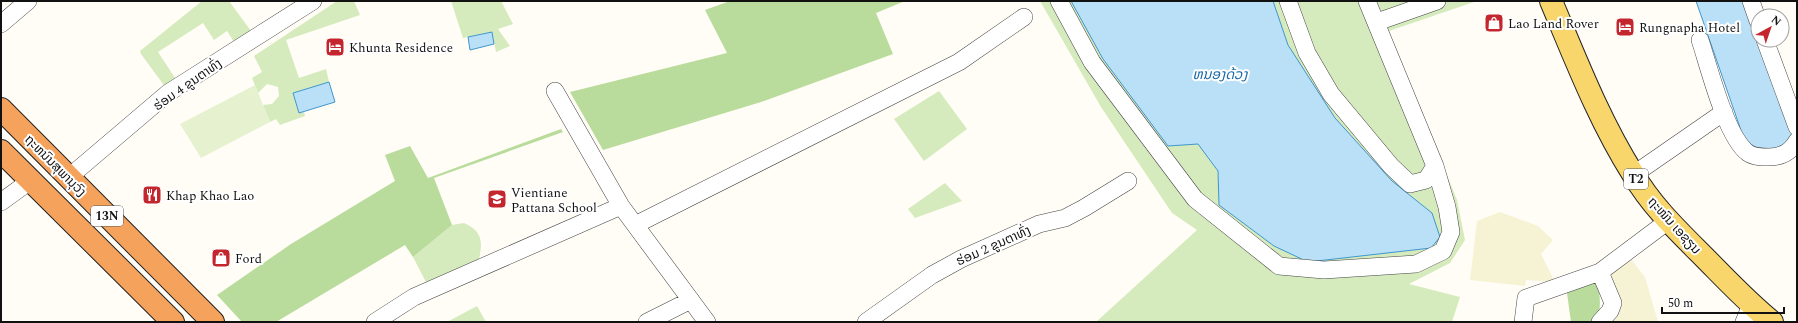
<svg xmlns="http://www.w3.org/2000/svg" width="1798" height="323" font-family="Spectral,'Noto Sans Lao',serif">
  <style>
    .farmland { fill: #f6f3d4 }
    .green { fill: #d5ebbd }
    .forest { fill: #b9dc9c }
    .pitch { fill: #e6f2cf }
    .water { fill: #b9e0f7; stroke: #3f96cf }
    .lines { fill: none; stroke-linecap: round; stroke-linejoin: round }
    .street-casing { stroke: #444; stroke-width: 18 }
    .primary-casing { stroke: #222; stroke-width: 24 }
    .highway-casing { stroke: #222; stroke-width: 24 }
    .street { stroke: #fff; stroke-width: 17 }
    .primary { stroke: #f9d66b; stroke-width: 22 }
    .highway { stroke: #f5a25d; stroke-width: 22 }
    .labels { text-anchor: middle; stroke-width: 4; stroke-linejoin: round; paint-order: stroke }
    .shield { fill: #fff; stroke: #585858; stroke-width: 1 }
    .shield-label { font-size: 12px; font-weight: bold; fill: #111 }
    .poi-label { font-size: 13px; fill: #111; stroke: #fff; text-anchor: start }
    .street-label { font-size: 13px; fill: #111; stroke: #fff }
    .water-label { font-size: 14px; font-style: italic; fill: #1768a6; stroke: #fff }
  </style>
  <rect width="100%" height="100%" fill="#fffdf5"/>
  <!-- farmland -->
  <path class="farmland" d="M1500 212 1538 226 1553 240 1541 254 1555 282 1526 280 1525 286 1470 280 1477 221Z
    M1630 258 1645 277 1658 322H1606L1610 269Z"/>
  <!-- green -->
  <path class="green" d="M202 1H229L251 31 234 42 227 31 214 40 203 23 158 52 177 81 166 88 141 54 140 51Z
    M337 1H354L360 15 286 40 299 78 326 69 329 82 293 93 299 113 304 112 305 116 280 125 276 119 270 122 263 105 272 104 279 96 278 87 267 84 258 93 252 78 262 72 254 56Z
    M451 1H501L513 24 498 29 510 46 496 52 492 32 463 38Z
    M1040 1H1477L1389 31 1457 200 1465 240 1450 263 1409 284 1460 297 1452 322H1096L1197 230 1172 213 1101 107Z
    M939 91 967 129 924 161 894 119Z
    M945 183 962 201 915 218 908 209Z
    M464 223C482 231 483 241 479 259L428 286 413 257 452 225Z
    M477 306 486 322H447Z"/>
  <!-- forest -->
  <path class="forest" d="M730 1H905L876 13 893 54 761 102 603 150 570 92 727 53 705 10Z
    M561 129 563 132 434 178 452 225 413 257 405 245 276 322H242L217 295 291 244 395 181 385 155 410 146 428 178Z
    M1596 281C1601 293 1601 309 1597 322H1571L1567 293Z"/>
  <!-- pitch -->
  <path class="pitch" d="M255 85 270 122 201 158 180 124Z"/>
  <!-- water -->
  <path class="water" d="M1071 1H1273L1288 45 1335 118 1392 181 1432 213 1440 237 1431 248 1308 262 1274 246 1219 205 1218 171 1198 144 1168 146 1103 59Z
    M1696 1H1749L1758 28V40L1792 124 1793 137 1782 150 1763 153 1744 139Z
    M492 32 494 44 470 50 468 37Z
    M329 82 335 102 299 113 293 93Z"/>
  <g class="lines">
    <!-- street casing -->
    <g class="street-casing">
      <path id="street" d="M1059 1 1092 62 1195 199 1279 266 1324 270 1416 264 1443 251 1451 232 1447 207 1435 166
        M1288 1 1307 53 1331 94 1391 166 1410 184 1426 180 1435 166 1367 1
        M1751 1 1758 21
        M1377 22 1437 1
        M1 24 28 1
        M1700 40C1709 67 1726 137 1748 153 1754 157 1762 157 1769 157 1781 157 1791 152 1797 141
        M1765 40 1797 127
        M555 91 621 206 707 322
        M1633 175 1724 112
        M68 178 168 93 313 1
        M1 202 30 181
        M635 225 959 62 1024 17
        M1600 272 1613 303 1610 311 1600 322
        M375 322 414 297 621 206
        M647 322 691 300
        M866 322 932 275 961 259 1039 224 1065 218 1084 208 1128 181
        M1523 322 1526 298 1600 272 1668 221
        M1744 322 1751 305"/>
    </g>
    <!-- primary casing -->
    <g class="primary-casing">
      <path id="primary" d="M1551 1C1576 60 1599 120 1633 174 1651 205 1677 230 1702 255 1725 278 1747 302 1772 322"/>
    </g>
    <!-- highway casing -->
    <g class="highway-casing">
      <path id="highway" d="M1 109 213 322
        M1 151 173 322"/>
    </g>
    <!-- street -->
    <use href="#street" class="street"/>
    <!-- primary -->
    <use href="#primary" class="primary"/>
    <!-- highway -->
    <use href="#highway" class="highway"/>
  </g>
  <!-- icons -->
  <defs>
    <g id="shop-square" transform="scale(1)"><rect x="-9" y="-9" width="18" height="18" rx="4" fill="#c4262e" stroke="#fff"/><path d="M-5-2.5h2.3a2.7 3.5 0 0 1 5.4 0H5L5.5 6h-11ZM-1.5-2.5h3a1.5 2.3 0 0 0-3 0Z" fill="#fff"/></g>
    <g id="hotel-square" transform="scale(1)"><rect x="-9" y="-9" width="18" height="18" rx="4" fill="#c4262e" stroke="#fff"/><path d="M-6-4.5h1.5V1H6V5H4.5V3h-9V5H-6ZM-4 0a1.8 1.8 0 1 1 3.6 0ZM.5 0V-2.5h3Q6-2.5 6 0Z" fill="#fff"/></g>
    <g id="restaurant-square" transform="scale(1)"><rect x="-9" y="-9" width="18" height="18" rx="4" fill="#c4262e" stroke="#fff"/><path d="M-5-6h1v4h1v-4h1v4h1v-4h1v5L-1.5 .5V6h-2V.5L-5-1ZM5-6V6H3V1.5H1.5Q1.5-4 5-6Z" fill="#fff"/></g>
    <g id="school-square" transform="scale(1)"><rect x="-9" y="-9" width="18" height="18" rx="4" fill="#c4262e" stroke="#fff"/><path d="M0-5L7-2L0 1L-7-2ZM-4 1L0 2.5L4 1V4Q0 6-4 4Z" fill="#fff"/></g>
  </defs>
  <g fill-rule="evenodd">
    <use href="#shop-square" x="1494" y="23"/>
    <use href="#hotel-square" x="1625" y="27"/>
    <use href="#hotel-square" x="335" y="47"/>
    <use href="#restaurant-square" x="152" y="195"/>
    <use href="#school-square" x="497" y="199"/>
    <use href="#shop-square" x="221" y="258"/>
  </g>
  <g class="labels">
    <!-- shield labels -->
    <g class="shield">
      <rect x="1624" y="169" width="24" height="20" rx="3"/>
      <rect x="91" y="206" width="32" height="20" rx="3"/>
    </g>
    <g class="shield-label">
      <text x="1636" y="183">T2</text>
      <text x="107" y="220">13N</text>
    </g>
    <!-- poi labels -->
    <g class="poi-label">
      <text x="1508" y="28">Lao Land Rover</text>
      <text x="1639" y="32">Rungnapha Hotel</text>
      <text x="349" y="52">Khunta Residence</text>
      <text x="511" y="197">Vientiane<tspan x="511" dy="15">Pattana School</tspan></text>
      <text x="166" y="200">Khap Khao Lao</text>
      <text x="235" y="263">Ford</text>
    </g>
    <!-- street labels -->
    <g class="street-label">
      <text transform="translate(187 84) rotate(-35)" y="5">ຮ່ອມ 4 ຂູນຕາທົ່ງ</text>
      <text transform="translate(56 165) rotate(45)" y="5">ຖະຫນົນສຸພານຸວົງ</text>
      <text transform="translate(1675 225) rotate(48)" y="5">ຖະໜົນ ເອຊຽນ</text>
      <text transform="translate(993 245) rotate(-24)" y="5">ຮ່ອມ 2 ຂູນຕາທົ່ງ</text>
    </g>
    <!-- water labels -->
    <g class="water-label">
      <text x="1220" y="79">ຫນອງດ້ວງ</text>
    </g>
  </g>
  <!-- border -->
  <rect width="1798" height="323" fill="none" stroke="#111111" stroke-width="4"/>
  <!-- north arrow -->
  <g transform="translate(1770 28) rotate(40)"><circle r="19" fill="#ffffff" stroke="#a0a0a0"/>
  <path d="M0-3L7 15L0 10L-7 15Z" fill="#c4262e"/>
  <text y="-6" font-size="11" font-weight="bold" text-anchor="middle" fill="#111111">N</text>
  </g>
  <!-- scale -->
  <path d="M1662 307v6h122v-6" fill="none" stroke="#111111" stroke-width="2"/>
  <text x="1668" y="307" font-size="12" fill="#111111" stroke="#ffffff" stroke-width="3" paint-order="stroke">50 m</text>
</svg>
